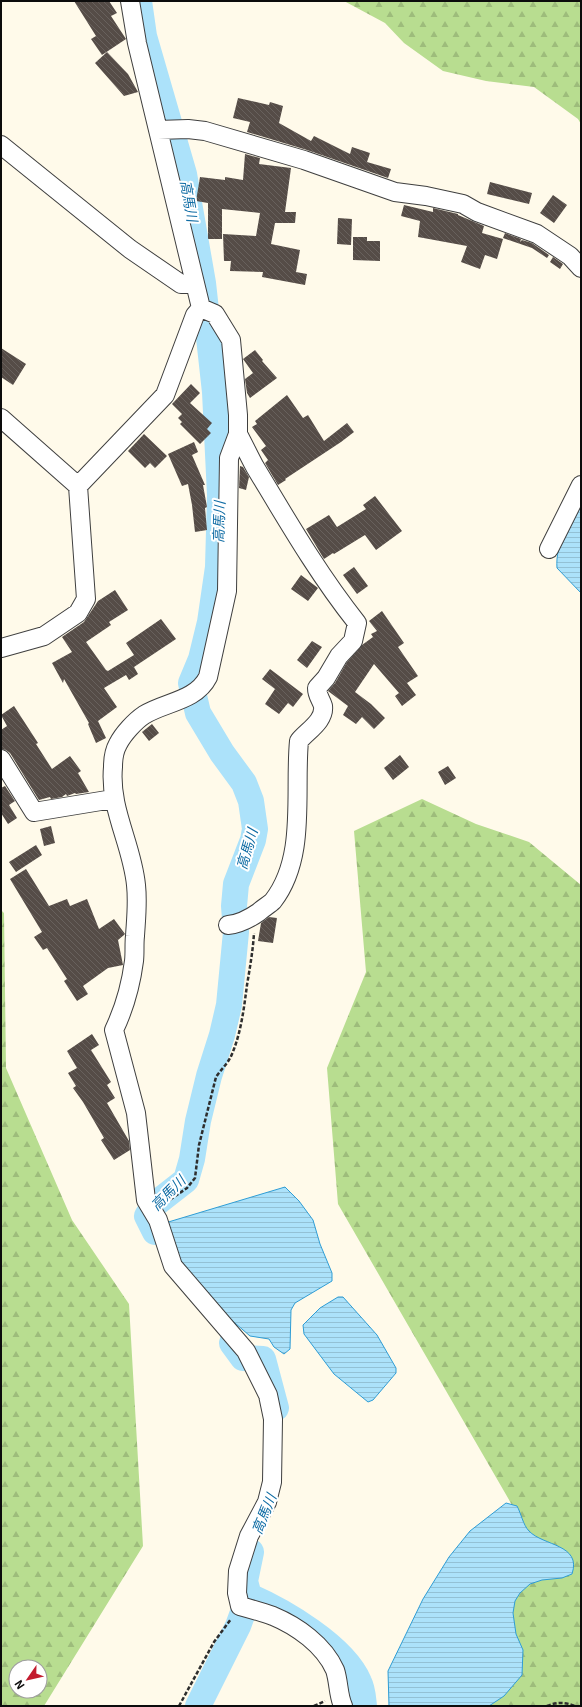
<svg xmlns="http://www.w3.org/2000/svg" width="582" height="1707" font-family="Georgia,'Noto Sans JP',serif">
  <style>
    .forest { fill: url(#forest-firs); fill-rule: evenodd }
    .water { fill: url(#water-rules); stroke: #2f9dd5 }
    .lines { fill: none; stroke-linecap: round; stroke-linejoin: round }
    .river { stroke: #ace2fa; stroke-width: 26 }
    .building { fill: url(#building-back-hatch) }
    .minor-casing { stroke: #3f3f3f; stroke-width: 20 }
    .path { stroke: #2e2e2e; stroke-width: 2.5; stroke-dasharray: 4 2; stroke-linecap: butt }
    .minor { stroke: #fff; stroke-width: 18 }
    .labels { text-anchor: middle; stroke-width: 4; stroke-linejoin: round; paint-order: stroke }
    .water-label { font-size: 14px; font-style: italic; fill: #0f6ca4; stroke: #fff }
  </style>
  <defs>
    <pattern id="forest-firs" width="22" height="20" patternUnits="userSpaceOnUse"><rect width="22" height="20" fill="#b8dd90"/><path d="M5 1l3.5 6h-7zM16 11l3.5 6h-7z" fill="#9dbc7b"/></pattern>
    <pattern id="water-rules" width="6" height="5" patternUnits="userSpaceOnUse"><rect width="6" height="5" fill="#ace2fa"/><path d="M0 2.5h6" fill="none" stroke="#93c1d5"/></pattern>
    <pattern id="building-back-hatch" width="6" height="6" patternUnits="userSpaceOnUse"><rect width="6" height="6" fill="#554c47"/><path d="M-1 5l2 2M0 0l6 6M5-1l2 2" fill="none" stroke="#68615d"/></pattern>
  </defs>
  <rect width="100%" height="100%" fill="#fffaea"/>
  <!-- forest -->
  <path class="forest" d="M344 1H581V124L578 119 534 87 486 81 443 71 404 43 385 23Z
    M422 799 476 824 529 842 581 885V1706H403L516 1512 338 1204 327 1068 366 972 354 831Z
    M1 910 4 913 6 1068 72 1220 129 1304 143 1546 44 1706H1ZM16 1667H40V1691H16Z"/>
  <!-- water -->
  <path class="water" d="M581 502V593L557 568C555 544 570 523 581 502Z
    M285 1187 299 1201 313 1220 320 1244 332 1273V1281L295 1303 291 1310 290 1349 284 1354 274 1347 269 1339 250 1336 228 1317 180 1268 165 1223Z
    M338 1297H343L377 1335 396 1368V1373L373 1400 368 1402 334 1374 304 1334 303 1325 320 1308Z
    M506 1503 517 1506C521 1513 523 1525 529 1531 543 1546 582 1544 572 1574L562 1578 542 1580 530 1584 520 1593 515 1601 513 1613 516 1634 523 1650 522 1675 504 1696 489 1706H389L388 1671 423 1599 449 1557 470 1531Z"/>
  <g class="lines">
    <!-- river -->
    <path class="river" d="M139 1 144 36 184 174 203 283 215 392 220 495 218 567 210 622 201 659 191 683 198 713 222 753 244 783 251 801 255 829 253 840 236 884 234 906 236 932 229 1005 222 1035 209 1076 198 1121 192 1159 186 1180 154 1205 147 1216 155 1232
      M232 1343 243 1358 263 1359 276 1408
      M249 1596C283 1611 344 1646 359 1682 363 1690 363 1698 364 1706
      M198 1706 238 1626 249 1596 245 1581 251 1552"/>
  </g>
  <!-- building -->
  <path class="building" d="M74 1H109L117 13 111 16 126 39 102 55 91 39 96 36Z
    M107 52 128 74 138 92 124 96 95 63Z
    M238 98 269 105 270 102 283 106 279 123 311 141 314 136 350 154 352 147 370 153 367 162 391 169 388 178 307 150 247 132 250 122 233 118Z
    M245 154 260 158 259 164 291 168 285 212H296L295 223H275L271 244 300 250 296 272 307 274 305 285 262 277 263 272 230 271 231 261H224L223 234 256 236 260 213 222 209V239H208V203L196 201 200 177 225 180V177L243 180Z
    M490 182 532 193 529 204 487 194Z
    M553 195 567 205 554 223 540 213Z
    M404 205 433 212V208L458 214V215L484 226 482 233 503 239 497 259 485 255 480 269 461 262 467 246 418 237 420 221 401 216Z
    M338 218 352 219 351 245 337 244Z
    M505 233 521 239 520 242 522 240 532 243 549 255 547 258 532 248 503 238Z
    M353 237H367V241H380V261L353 260Z
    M553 257 563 264 560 269 550 262Z
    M1 348 26 364 13 385 1 377Z
    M255 350 263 360 262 361 277 378 250 398 247 393 245 379 253 373 243 359Z
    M191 384 200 393 190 403 212 423 207 429 211 433 200 444 180 424 182 422 178 418 182 414 172 404Z
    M287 395 303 418 308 415 324 441 347 423 354 432 341 442 285 479 286 480 278 485 265 463 268 460 261 450 266 446 252 427 257 424 255 421Z
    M144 434 167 456 155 468 150 463 145 468 128 451Z
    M194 442 198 452 192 455 205 485H203L207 507 205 508 207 530 195 532 192 505 188 484 182 486 168 454Z
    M240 466 243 467 249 477 246 490 239 488Z
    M375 496 402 531 376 550 365 535 334 554 333 553 324 559 306 529 329 515 337 527 366 509 363 505Z
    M354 567 368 586 357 594 343 575Z
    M301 575 318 588 308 601 291 589Z
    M115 590 128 610 109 622 111 625 86 642 106 670 108 671 134 655 126 643 161 619 176 639 134 667 138 674 129 680 126 675 104 688 117 707 98 721 106 738 96 743 88 724 89 723 64 679 63 683 52 663 72 652 62 637 84 622 98 601Z
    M382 611 404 643 398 647 418 676 407 683 416 695 402 706 395 696 399 693 374 664 355 692 371 704 385 718 374 729 362 717 356 724 343 715 348 706 328 691 335 683 347 662 362 645 373 637 371 634 377 631 369 621Z
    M312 641 322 647 307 668 297 660Z
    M270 669 303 694 293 707 288 703 279 714 265 704 275 689 262 679Z
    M14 706 38 743 36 744 52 769 70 756 81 771 78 773 89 792 76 794 75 793 67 796 66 794 62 797 51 799 50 797 39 800 10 753 6 750 1 749V730L7 726 1 715Z
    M152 724 159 733 149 741 142 732Z
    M400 755 409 767 393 780 384 768Z
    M448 766 456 778 445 785 438 772Z
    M5 786 15 801 9 805 17 818 8 824 1 813V788Z
    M51 826 55 843 44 846 40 829Z
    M36 845 42 855 16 872 9 862Z
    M26 869 49 906 67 899 70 906 87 899 99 929 114 919 125 934 124 935 118 940 123 965 108 968 83 986 88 994 77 1001 64 981 67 979 47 948 43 950 34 937 42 932 10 879Z
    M269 917 277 918 273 943 258 941 261 923Z
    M92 1034 99 1045 91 1050 111 1082 107 1085 115 1098 107 1103 129 1141 130 1150 114 1160 101 1140 104 1138 83 1102 73 1088 76 1086 68 1073 77 1068 67 1051Z"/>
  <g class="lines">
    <!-- minor casing -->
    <g class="minor-casing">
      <path id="minor" d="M130 1 137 43 201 308 215 314 231 340 238 415V434L229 458 227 591 208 677C196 701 165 702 144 715 135 721 123 734 118 744 114 751 113 759 113 767 109 809 132 844 136 885 138 903 136 919 135 936 134 944 135 953 134 961 131 984 124 1009 114 1030L136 1113 146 1200 158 1220 173 1266 246 1351 268 1395 273 1419 272 1482 267 1502 249 1536 238 1571 237 1593 240 1606C251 1609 262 1612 273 1616 297 1626 324 1645 335 1670 339 1682 338 1695 343 1706
        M158 130 188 129 205 131 304 160 395 192 426 196 463 204 477 212 537 234 570 256 581 268
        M1 145 130 249 181 284H195
        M1 418 78 486
        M549 549 581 485
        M1 648 44 636 78 613 86 599 78 486 165 395 195 315 201 308
        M1 759 34 812 113 799
        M228 925C240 924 249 919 259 912 263 908 269 905 273 901 307 857 294 793 299 741 307 731 325 721 323 706 321 699 317 696 317 688L326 678 339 656 353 641 357 623C318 574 287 520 255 467 249 456 244 445 238 434"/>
    </g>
    <!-- path -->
    <path class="path" d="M165 1203 187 1188 195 1178 199 1145 216 1077C221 1069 228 1064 232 1054 241 1033 244 1008 247 985 250 967 253 950 254 933
      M179 1706 214 1642 231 1619
      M314 1706 325 1701
      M547 1706C556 1702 566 1702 575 1706"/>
    <!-- minor -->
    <use href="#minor" class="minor"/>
  </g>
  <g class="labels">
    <!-- water labels -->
    <g class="water-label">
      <text transform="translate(189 201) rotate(80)" y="5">高馬川</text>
      <text transform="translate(219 522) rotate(-88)" y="5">高馬川</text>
      <text transform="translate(247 849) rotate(-74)" y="5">高馬川</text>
      <text transform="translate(168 1193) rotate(-45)" y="5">高馬川</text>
      <text transform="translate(264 1514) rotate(-68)" y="5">高馬川</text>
    </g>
  </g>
  <!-- border -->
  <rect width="582" height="1707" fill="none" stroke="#0c0c0c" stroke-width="4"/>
  <!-- north arrow -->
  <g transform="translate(28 1679) rotate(236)"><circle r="19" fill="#ffffff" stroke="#9e9e9e"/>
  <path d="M0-3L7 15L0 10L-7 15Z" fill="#c31c2f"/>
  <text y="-6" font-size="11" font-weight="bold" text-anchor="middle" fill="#0c0c0c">N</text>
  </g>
</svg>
